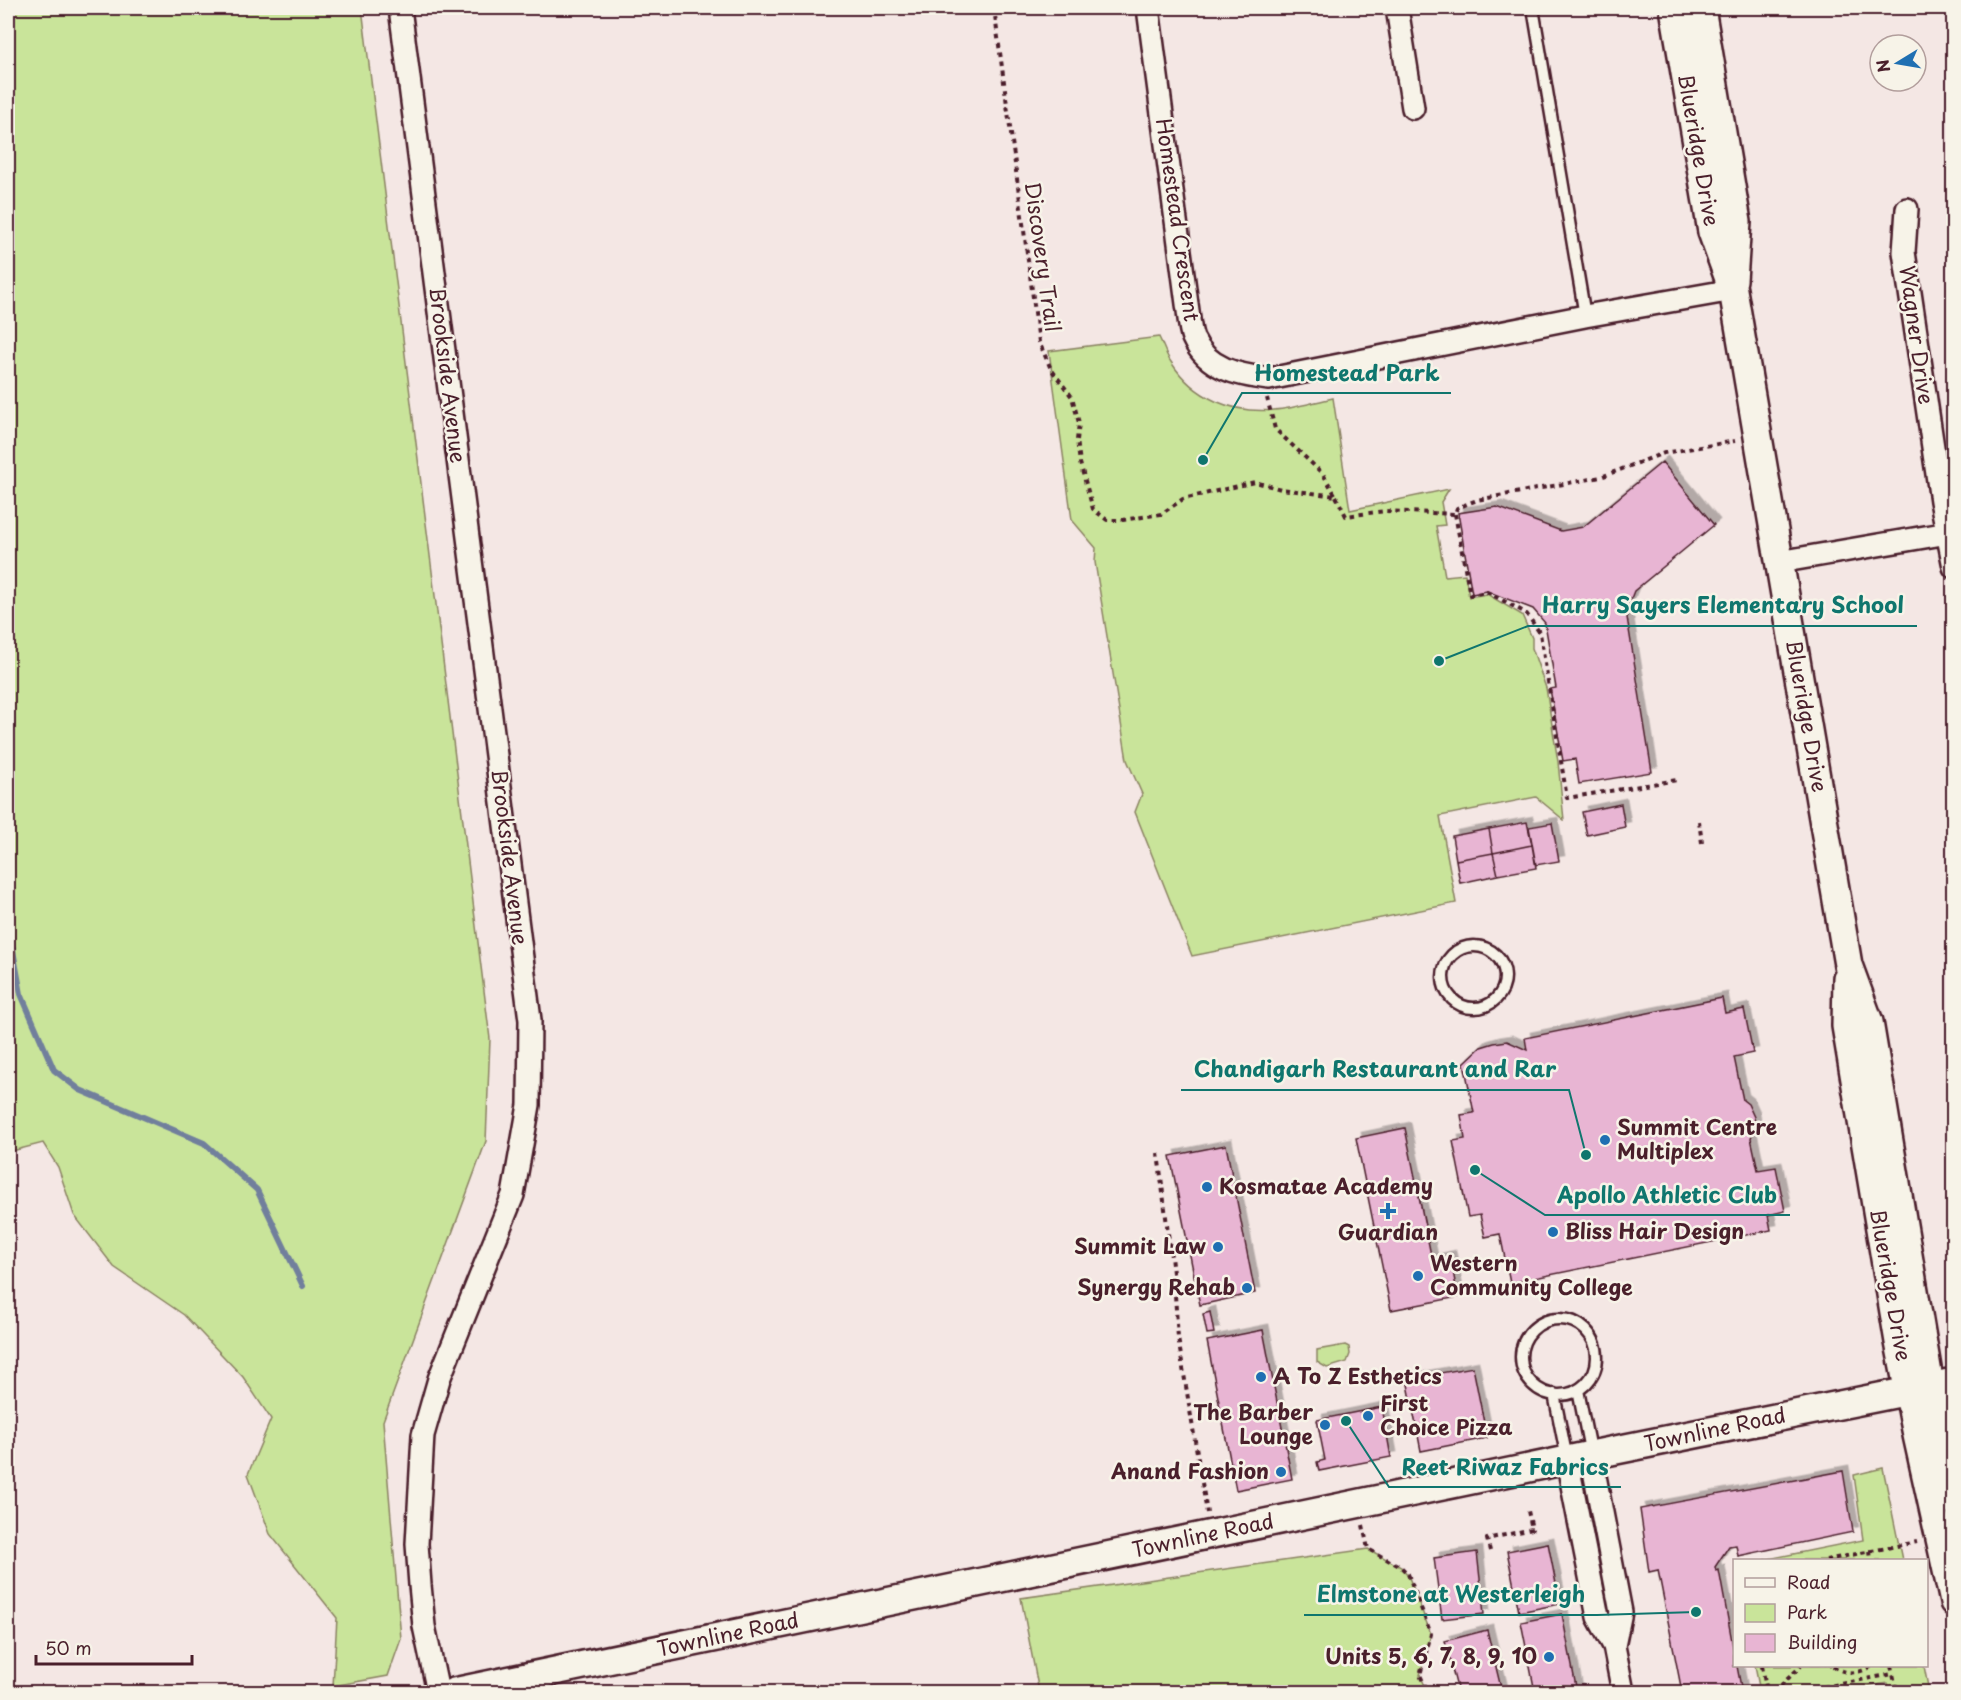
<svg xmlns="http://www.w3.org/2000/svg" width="1961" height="1700" font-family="'Playpen Sans',sans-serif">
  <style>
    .green { fill: #c9e49a; stroke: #8a8262; stroke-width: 1.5 }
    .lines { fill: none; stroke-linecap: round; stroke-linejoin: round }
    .stream { stroke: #717f9c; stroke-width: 6 }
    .building { fill: #e8b5d3; stroke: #4a1f2b; stroke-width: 1.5; filter: url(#shadow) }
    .service-casing { stroke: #4a1f2b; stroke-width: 15 }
    .minor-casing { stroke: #4a1f2b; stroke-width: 26 }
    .tertiary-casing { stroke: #4a1f2b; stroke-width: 32 }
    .path { stroke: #4a1f2b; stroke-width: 4; stroke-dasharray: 4.5 4.5; stroke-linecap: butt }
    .service { stroke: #f7f3e8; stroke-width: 10 }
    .minor { stroke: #f7f3e8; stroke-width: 21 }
    .tertiary { stroke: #f7f3e8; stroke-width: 27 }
    .poi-dot { fill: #1f6fb2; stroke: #f7f3e8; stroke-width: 2 }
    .labels { text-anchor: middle; stroke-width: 5; stroke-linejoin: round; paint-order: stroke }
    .street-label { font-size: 21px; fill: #4a1f2b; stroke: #f7f3e8 }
    .poi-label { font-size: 21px; font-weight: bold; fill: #4a1f2b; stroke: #f7f3e8; text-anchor: start }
    .leader { fill: none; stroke: #0f766e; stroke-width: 2 }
    .callout-dot { fill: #0f766e; stroke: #f7f3e8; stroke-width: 2 }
    .callout-label { font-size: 22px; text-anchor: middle; font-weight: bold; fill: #0f766e; stroke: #f7f3e8; stroke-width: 5; stroke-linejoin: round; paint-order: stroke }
  </style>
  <defs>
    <filter id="shadow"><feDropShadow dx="5.5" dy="-5.5" stdDeviation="0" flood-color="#0004"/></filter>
  </defs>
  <rect width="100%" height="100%" fill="#f4e7e4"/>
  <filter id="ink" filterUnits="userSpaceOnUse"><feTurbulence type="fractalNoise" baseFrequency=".0167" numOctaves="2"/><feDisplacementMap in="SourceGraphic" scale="12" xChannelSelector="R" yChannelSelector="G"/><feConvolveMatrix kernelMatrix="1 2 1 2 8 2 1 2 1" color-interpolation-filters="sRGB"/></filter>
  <g filter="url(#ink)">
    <!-- green -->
    <path class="green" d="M8 8H362L490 1039 486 1141 383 1421 401 1639 388 1676 333 1686 337 1618 270 1534 248 1474 271 1419 243 1377 184 1315 114 1267 74 1215 58 1167 43 1143 8 1152Z
      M1159 337C1163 345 1166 355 1171 362 1194 398 1232 414 1274 410 1293 409 1314 402 1333 398L1350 510 1449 489 1441 502 1445 525 1436 526 1445 576 1465 574 1469 597 1487 594 1522 615 1532 638V648L1546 688 1558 762 1564 820 1536 797 1440 816 1456 903 1192 956 1135 812 1142 794 1127 760 1095 562 1096 548 1072 520 1049 351Z
      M1345 1345 1349 1347 1350 1354 1347 1362 1327 1368 1317 1362V1350Z
      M1883 1468 1902 1560H1764L1863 1540 1854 1475Z
      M1368 1549 1401 1567 1408 1575 1431 1634 1420 1675 1428 1692H1039L1021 1598Z
      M1755 1666H1924L1929 1692H1890L1888 1683 1837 1692H1760Z"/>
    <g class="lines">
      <!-- stream -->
      <path class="stream" d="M8 923 21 994 54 1070 80 1090 204 1143 257 1190 303 1286"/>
    </g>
    <!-- building -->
    <path class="building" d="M1662 462 1714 525 1634 591 1626 611 1652 772 1579 784 1575 759 1563 761 1550 689 1556 688 1545 623 1533 609 1487 591 1472 594 1458 513 1497 507 1561 531 1583 527Z
      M1621 804 1625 827 1587 835 1582 812Z
      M1527 822 1532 845 1493 853 1489 829Z
      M1552 823 1559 861 1536 865 1529 827Z
      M1489 829 1493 853 1456 860 1452 836Z
      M1532 845 1536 868 1498 875 1493 853Z
      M1493 853 1498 875 1460 883 1456 860Z
      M1722 998 1725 1013 1744 1009 1753 1053 1734 1057 1743 1100 1748 1104 1754 1117 1755 1125 1751 1138 1758 1170 1776 1167 1785 1211 1768 1215 1771 1230 1510 1283 1500 1234 1485 1237 1480 1215 1468 1217 1453 1141 1465 1139 1461 1115 1474 1113 1464 1063 1481 1047 1494 1043 1507 1041 1527 1050 1525 1038Z
      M1405 1128 1432 1260 1450 1256 1458 1297 1391 1310 1356 1138Z
      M1226 1145 1255 1293 1200 1305 1170 1156Z
      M1210 1312 1214 1333 1207 1334 1203 1314Z
      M1263 1330 1292 1479 1236 1490 1207 1341Z
      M1473 1367 1487 1438 1421 1451 1407 1379Z
      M1382 1407 1391 1457 1319 1471 1317 1462 1325 1460 1317 1420Z
      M1843 1471 1853 1532 1738 1556 1736 1545 1729 1546 1715 1567 1716 1571 1719 1570 1734 1652V1666H1737L1742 1692H1682L1658 1570 1649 1572 1640 1509Z
      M1548 1543 1560 1604 1519 1612 1507 1551Z
      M1477 1552 1484 1614 1442 1619 1434 1558Z
      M1562 1614 1577 1692H1535L1521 1622Z
      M1487 1630 1502 1692H1458L1445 1641Z"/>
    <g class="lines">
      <!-- service casing -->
      <g class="service-casing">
        <path id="service" d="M1533 8 1585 316
          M1443 977a31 31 0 1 1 62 0a31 31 0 1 1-62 0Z
          M1521 1357a38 38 0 1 1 76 0a38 38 0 1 1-76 0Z
          M1578 1390 1591 1455
          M1554 1394 1567 1459"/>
      </g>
      <!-- minor casing -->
      <g class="minor-casing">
        <path id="minor" d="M400 8 530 1020 529 1105 513 1195 439 1379 423 1435 417 1544 420 1585 424 1626 438 1692
          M1148 8 1187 304C1189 315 1189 328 1193 338 1207 369 1238 375 1269 379L1585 316 1733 290
          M1397 8 1413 108
          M1907 209 1904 252 1941 501 1954 567
          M1779 562 1954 532
          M1591 1455 1621 1612 1614 1646
          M1567 1460 1598 1617 1614 1646 1623 1692"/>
      </g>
      <!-- tertiary casing -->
      <g class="tertiary-casing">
        <path id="tertiary" d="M1674 8 1712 232 1733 290 1848 965 1869 1022 1930 1386 1954 1500
          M1701 8 1737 222 1733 280
          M1847 978 1846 1026 1899 1342 1917 1435 1954 1602
          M454 1692 1591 1455 1954 1382"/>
      </g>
      <!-- path -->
      <path class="path" d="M994 8 1039 342 1051 369 1072 397 1079 423 1077 440 1080 463 1093 509 1107 520H1123L1161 514 1183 499 1255 482 1281 489 1336 496 1323 474 1275 429 1267 398
        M1336 496 1346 516 1385 511 1455 514 1457 508 1477 500 1601 477 1664 453 1735 441
        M1455 514 1470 595 1487 592 1526 613 1540 633 1567 798 1677 780
        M1699 821 1702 843
        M1158 1153 1174 1281 1178 1338 1207 1513
        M1363 1525 1368 1549 1401 1567 1408 1574 1431 1634 1420 1675 1428 1692
        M1490 1551 1487 1539 1532 1529 1528 1511
        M1870 1551 1871 1560
        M1826 1560 1917 1542
        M1762 1666 1767 1692
        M1833 1666C1846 1675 1859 1674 1872 1666
        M1891 1666 1893 1674
        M1774 1692 1801 1666
        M1797 1692 1893 1674 1897 1692"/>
      <!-- service -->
      <use href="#service" class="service"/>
      <!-- minor -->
      <use href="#minor" class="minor"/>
      <!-- tertiary -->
      <use href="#tertiary" class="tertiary"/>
    </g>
  </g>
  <!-- markers -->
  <g class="poi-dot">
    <circle cx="1605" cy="1140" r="6"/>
    <circle cx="1207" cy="1187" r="6"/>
    <path d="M1385 1202h6v6h6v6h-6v6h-6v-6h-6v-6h6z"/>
    <circle cx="1553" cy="1232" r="6"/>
    <circle cx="1218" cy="1247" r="6"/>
    <circle cx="1418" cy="1276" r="6"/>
    <circle cx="1247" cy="1288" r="6"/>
    <circle cx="1261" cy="1377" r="6"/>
    <circle cx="1368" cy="1416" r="6"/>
    <circle cx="1325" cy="1425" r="6"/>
    <circle cx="1281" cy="1472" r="6"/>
    <circle cx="1549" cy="1657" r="6"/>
  </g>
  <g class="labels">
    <!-- street labels -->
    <g class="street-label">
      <text transform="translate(1698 150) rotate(80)" y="7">Blueridge Drive</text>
      <text transform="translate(1177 220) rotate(82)" y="7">Homestead Crescent</text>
      <text transform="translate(1042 257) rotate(82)" y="7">Discovery Trail</text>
      <text transform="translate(1916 335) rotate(82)" y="7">Wagner Drive</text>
      <text transform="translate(447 375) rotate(83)" y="7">Brookside Avenue</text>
      <text transform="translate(1806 716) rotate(80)" y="7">Blueridge Drive</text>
      <text transform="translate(509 857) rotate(83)" y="7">Brookside Avenue</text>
      <text transform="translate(1890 1285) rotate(80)" y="7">Blueridge Drive</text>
      <text transform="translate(1715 1430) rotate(-12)" y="7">Townline Road</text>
      <text transform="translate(1203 1536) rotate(-12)" y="7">Townline Road</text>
      <text transform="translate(728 1635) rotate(-12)" y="7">Townline Road</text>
    </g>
    <!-- poi labels -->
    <g class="poi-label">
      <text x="1617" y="1135">Summit Centre<tspan x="1617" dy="24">Multiplex</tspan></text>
      <text x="1219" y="1194">Kosmatae Academy</text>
      <text x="1565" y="1239">Bliss Hair Design</text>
      <text x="1388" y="1240" text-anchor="middle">Guardian</text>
      <text x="1206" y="1254" text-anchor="end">Summit Law</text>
      <text x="1430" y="1271">Western<tspan x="1430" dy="24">Community College</tspan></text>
      <text x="1235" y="1295" text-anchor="end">Synergy Rehab</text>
      <text x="1273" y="1384">A To Z Esthetics</text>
      <text x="1380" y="1411">First<tspan x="1380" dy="24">Choice Pizza</tspan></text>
      <text x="1313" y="1420" text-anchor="end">The Barber<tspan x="1313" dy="24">Lounge</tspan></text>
      <text x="1269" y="1479" text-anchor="end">Anand Fashion</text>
      <text x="1537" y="1664" text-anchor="end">Units 5, 6, 7, 8, 9, 10</text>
    </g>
  </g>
  <!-- callouts -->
  <path class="leader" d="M1203 460L1242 393H1451M1439 661L1528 626H1917M1586 1155L1569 1090H1181M1475 1170L1545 1215H1790M1346 1421L1389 1487H1621M1696 1612L1597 1615H1304"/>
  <g class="callout-dot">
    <circle cx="1203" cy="460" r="6"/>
    <circle cx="1439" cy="661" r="6"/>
    <circle cx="1586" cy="1155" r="6"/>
    <circle cx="1475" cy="1170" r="6"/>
    <circle cx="1346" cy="1421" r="6"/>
    <circle cx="1696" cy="1612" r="6"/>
  </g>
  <g class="callout-label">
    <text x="1347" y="381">Homestead Park</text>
    <text x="1723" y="613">Harry Sayers Elementary School</text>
    <text x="1375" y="1077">Chandigarh Restaurant and Rar</text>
    <text x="1667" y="1203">Apollo Athletic Club</text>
    <text x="1505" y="1475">Reet Riwaz Fabrics</text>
    <text x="1451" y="1602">Elmstone at Westerleigh</text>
  </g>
  <!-- margin -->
  <rect width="1961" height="1700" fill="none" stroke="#f7f3e8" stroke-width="30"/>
  <rect x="15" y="15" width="1931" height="1670" fill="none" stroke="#4a1f2b" stroke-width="2" filter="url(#ink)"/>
  <!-- legend -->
  <rect x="1733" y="1559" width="195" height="108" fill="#f7f3e8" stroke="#b29e9c" stroke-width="1.5"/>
  <rect x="1745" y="1578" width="30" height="9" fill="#f7f3e8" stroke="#b29e9c" stroke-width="1.5"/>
  <text x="1787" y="1589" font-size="18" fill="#4a1f2b">Road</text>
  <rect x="1745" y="1604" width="30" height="18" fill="#c9e49a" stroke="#b29e9c" stroke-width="1.5"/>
  <text x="1787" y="1619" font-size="18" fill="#4a1f2b">Park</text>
  <rect x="1745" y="1634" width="30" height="18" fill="#e8b5d3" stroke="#b29e9c" stroke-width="1.5"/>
  <text x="1787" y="1649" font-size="18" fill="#4a1f2b">Building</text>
  <!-- north arrow -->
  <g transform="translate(1898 63) rotate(259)"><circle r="28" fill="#f7f3e8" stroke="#b29e9c" stroke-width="1.5"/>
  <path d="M0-4.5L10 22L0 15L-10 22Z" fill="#1f6fb2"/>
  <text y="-9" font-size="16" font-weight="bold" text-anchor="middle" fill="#4a1f2b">N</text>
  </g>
  <!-- scale -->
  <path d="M36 1655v9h156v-9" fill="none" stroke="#4a1f2b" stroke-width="3"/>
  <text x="45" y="1655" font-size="18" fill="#4a1f2b" stroke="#f7f3e8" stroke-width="4.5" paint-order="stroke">50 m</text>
</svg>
